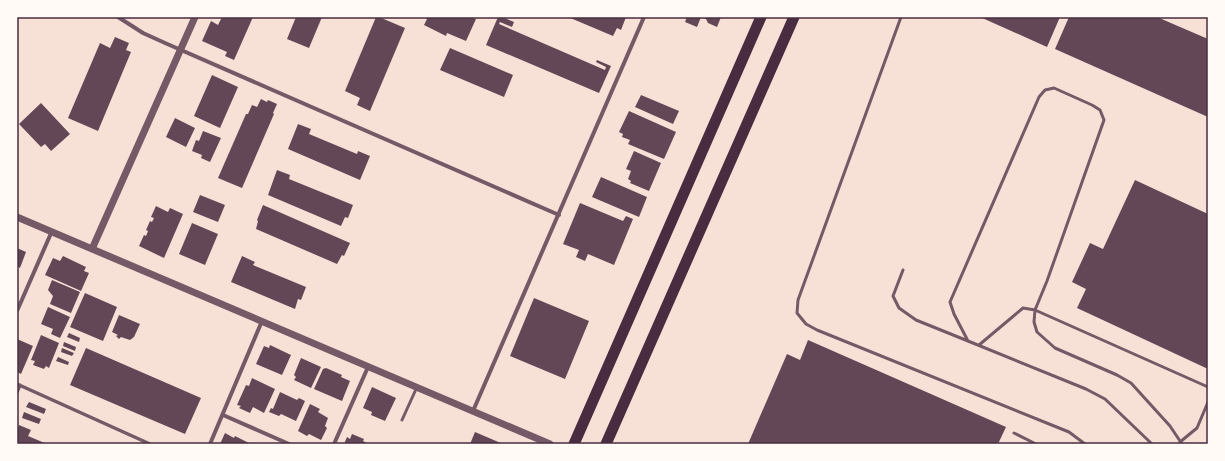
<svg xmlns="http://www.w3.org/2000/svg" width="1225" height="461" font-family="Raleway,sans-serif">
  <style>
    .building { fill: #644757 }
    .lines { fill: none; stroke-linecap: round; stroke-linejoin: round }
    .service { stroke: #755966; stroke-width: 3 }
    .pedestrian { stroke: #755966; stroke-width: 3.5 }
    .minor { stroke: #755966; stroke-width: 4 }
    .tertiary { stroke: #755966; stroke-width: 7 }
    .trunk { stroke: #4a2c40; stroke-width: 11 }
    .neatline { fill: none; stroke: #4a2c40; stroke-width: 1.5 }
  </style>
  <rect width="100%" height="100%" fill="#f7e1d7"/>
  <!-- building -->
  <path class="building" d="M222 17H253L234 60 225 56 227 52 202 41 211 21 218 25Z
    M296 17H322L309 48 287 39Z
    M376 17H379L405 28 370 111 357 105 360 98 345 91Z
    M425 17H470L476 19 466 41 447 33 446 36 424 25 427 19Z
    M498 17H502L514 22 512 27 500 22 499 24 605 70 606 67 596 62 597 60 611 66 599 93 486 45Z
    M568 17H626L621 30 617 28 613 36Z
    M687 17H721L717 27 708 23 706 19 701 17 697 27 685 22Z
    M980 17H1060L1047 47Z
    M1069 17H1157L1208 39V117L1055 49Z
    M115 37 129 43 126 50 131 52 98 131 68 118 100 43 110 48Z
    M450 48 513 75 504 97 440 70Z
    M212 75 238 87 220 128 194 116Z
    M641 95 679 111 673 124 635 107Z
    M261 99 267 102 268 100 277 104 273 113 274 114 242 188 218 178 246 114H248L252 105 257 107Z
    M41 103 70 134 51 151 45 144 41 147 19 124Z
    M629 111 676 132 664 159 628 144 630 140 622 137 623 134 619 132Z
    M175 118 195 128 186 147 166 137Z
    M298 124 311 129 309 134 357 154 358 151 370 156 360 180 288 149Z
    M203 131 221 138 210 162 201 158 202 155 192 151 196 140 199 141Z
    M634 151 661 163 649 191 630 183 631 181 628 179 631 171 626 169Z
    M277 170 290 175 289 179 353 205 348 218 345 217 341 226 268 195Z
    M601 177 647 197 639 217 592 197Z
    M1135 180 1208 214V369L1077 308 1086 289 1072 282 1090 243 1103 249Z
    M200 195 225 205 218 222 193 212Z
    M580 203 623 221 626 216 633 219 614 265 588 254 585 261 576 257 579 250 563 244Z
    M263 205 350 243 344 256 342 255 337 264 256 229 258 221 257 220Z
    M156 206 168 212 170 208 183 214 164 258 139 246 144 235 146 236 148 231 146 230 150 221 152 222 154 218 151 217Z
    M192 223 218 234 205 265 179 254Z
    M17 248 26 252 20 268 17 266Z
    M63 256 86 267 84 271 89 273 81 291 45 275 53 258 60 261Z
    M242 256 255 262 253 265 306 287 301 300 298 299 295 309 231 282Z
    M52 280 80 292 71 313 50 304 53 296 48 290Z
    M85 293 117 307 103 341 70 327Z
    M534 298 589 321 565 379 510 356Z
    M48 307 70 317 60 338 51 334 53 329 41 324Z
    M119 315 140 324 134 337 130 340 121 337 119 339 116 336 118 335 112 332Z
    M69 333 80 338 79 342 67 337Z
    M41 335 59 343 49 368 46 366 44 369 33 365 35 361 31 360Z
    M17 339 33 346 21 374 17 372Z
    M808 340 1006 427 998 444H748L787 354 800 360Z
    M64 342 76 347 75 351 63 346Z
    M270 345 291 355 282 375 256 364 264 346 269 348Z
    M62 348 74 353 72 356 61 352Z
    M86 348 201 398 185 434 70 385Z
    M58 357 69 362 68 365 56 361Z
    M301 358 321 367 311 388 294 380 296 377 294 375Z
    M326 368 342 375 341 377 350 381 342 401 314 389 323 369Z
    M252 378 275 389 264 413 253 407 250 413 239 408 241 406 237 405 246 385 249 386Z
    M372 387 396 398 385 421 371 415 372 412 363 408Z
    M280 392 297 400 299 398 305 401 296 421 281 414 279 416 269 412 271 408 273 409Z
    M29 402 46 409 44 414 26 407Z
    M310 404 320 409 318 412 328 418 325 426 327 428 321 440 309 434 307 436 298 431Z
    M24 412 41 419 39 424 22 418Z
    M19 425 31 430 28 436 47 444H17V430Z
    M475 432 503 444H470Z
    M225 433 234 438 235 436 249 443V444H220Z
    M352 434 364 439 363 441 369 444H344L347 437 350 439Z"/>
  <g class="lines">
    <!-- service -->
    <path class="service" d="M901 17 798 300 797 313 806 324 817 330 1069 432 1085 444
      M903 270 893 296 899 308 916 320 968 341
      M979 345 1023 308 1035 310 1208 387
      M402 420 417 387
      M1014 433 1036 444
      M1180 442 1197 428 1208 402
      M1152 444 1105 399 1086 389 968 341 954 314 950 302 1039 97 1045 90 1054 88 1092 105 1100 110 1104 120 1047 281 1035 310 1034 322 1037 332 1055 348 1117 375 1131 383 1170 426 1182 444"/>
    <!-- pedestrian -->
    <path class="pedestrian" d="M17 384 150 444
      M17 392 20 385"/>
    <!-- minor -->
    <path class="minor" d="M118 17 143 33 165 43 559 215
      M17 311 52 231
      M473 411 644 17
      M223 415 289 444
      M210 444 262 321
      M334 444 368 367"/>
    <!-- tertiary -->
    <path class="tertiary" d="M17 217 550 444
      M92 249 195 17"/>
    <!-- trunk -->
    <path class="trunk" d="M574 444 761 17
      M606 444 794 17"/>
  </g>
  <!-- border -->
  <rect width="1225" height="461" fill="none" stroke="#fffaf5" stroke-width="36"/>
  <rect x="18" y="18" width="1189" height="425" class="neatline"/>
</svg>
